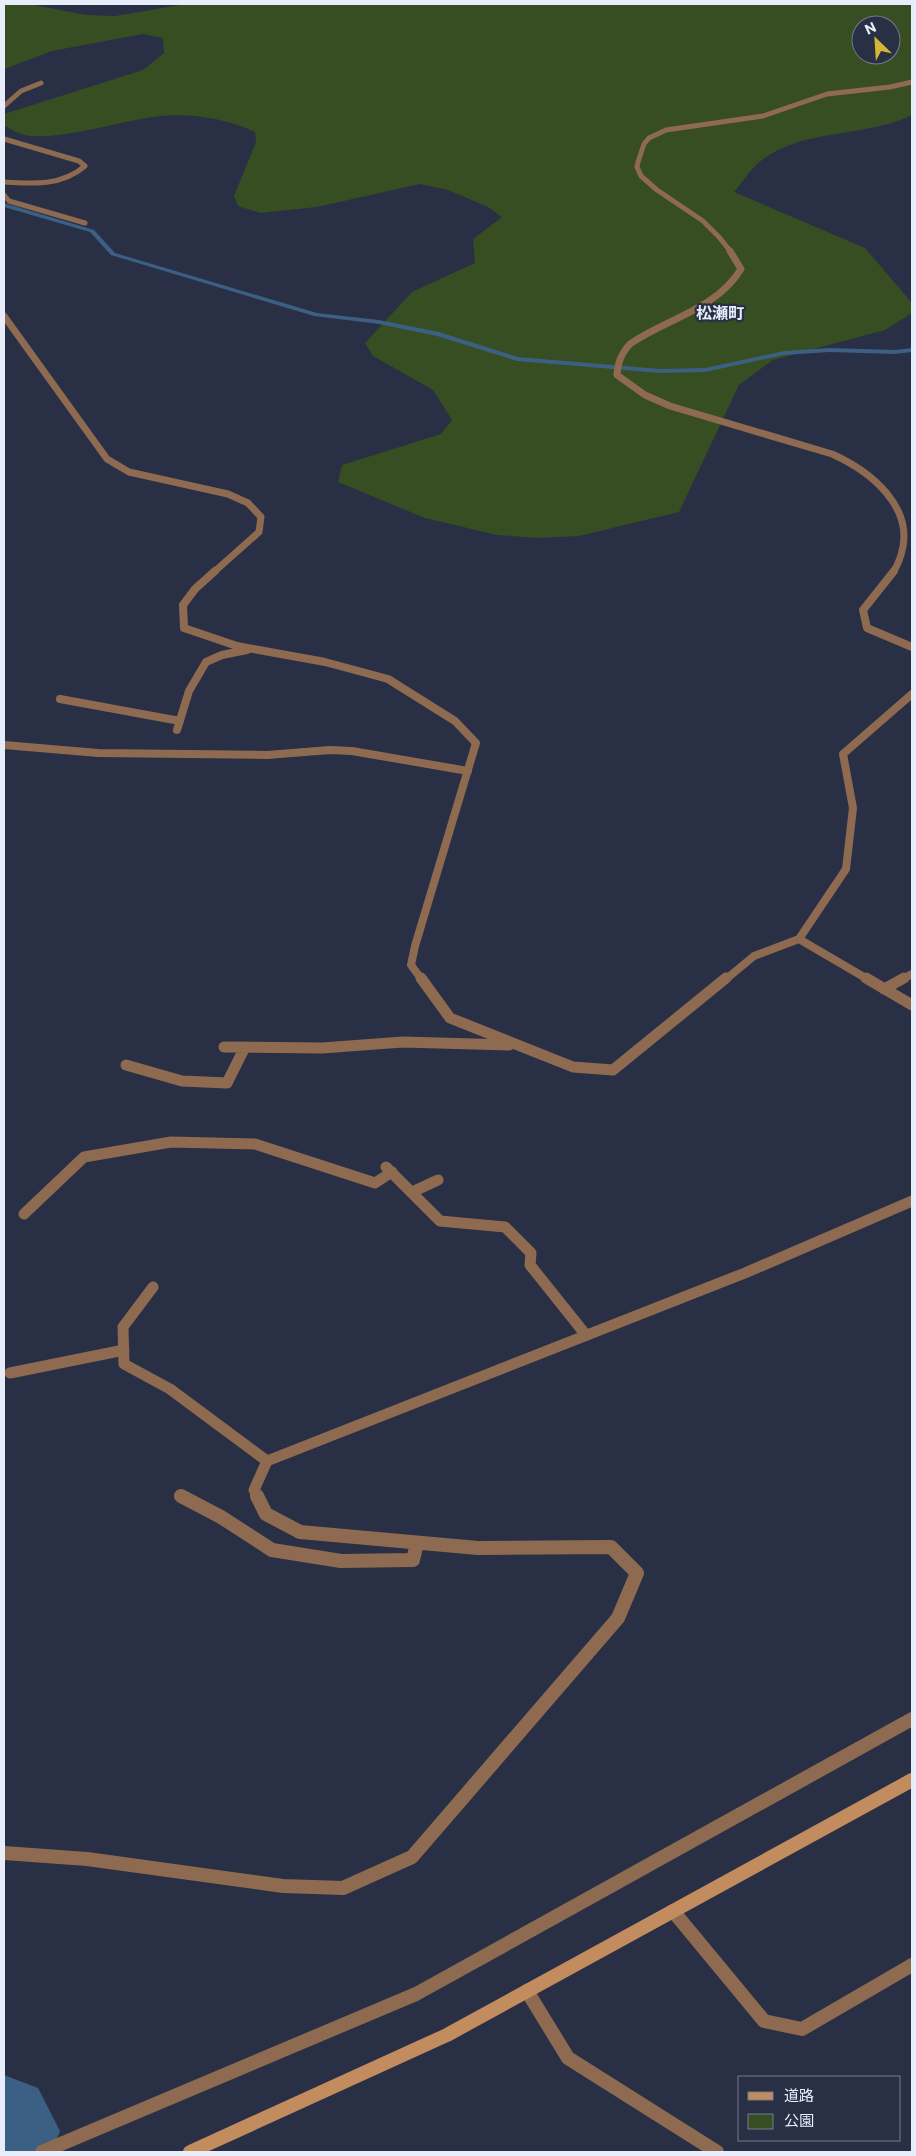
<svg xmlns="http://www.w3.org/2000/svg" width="916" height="2156" font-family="Commissioner,'Noto Sans JP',sans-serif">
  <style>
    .green { fill: #374d22; fill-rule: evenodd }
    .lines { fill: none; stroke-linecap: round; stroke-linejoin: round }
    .stream { fill: #3c5f84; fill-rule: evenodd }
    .river { fill: #3c5f84; fill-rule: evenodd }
    .street-far4 { stroke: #8e6b50; stroke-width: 5 }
    .street-far3 { stroke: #8e6b50; stroke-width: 7 }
    .street-far2 { stroke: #8e6b50; stroke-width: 8 }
    .street-far1 { stroke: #8e6b50; stroke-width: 11 }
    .street { stroke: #8e6b50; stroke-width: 14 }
    .secondary { stroke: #c38c5f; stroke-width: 14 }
    .labels { text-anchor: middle; stroke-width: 4.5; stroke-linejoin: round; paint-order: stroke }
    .far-quarter-label { font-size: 16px; font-weight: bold; fill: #e8edfb; stroke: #292f45 }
  </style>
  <rect width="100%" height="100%" fill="#292f45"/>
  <!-- green -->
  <path class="green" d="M4 4H29L86 15 115 16 186 4H912V115C864 138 804 128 762 160 751 168 743 182 734 192L865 248 912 303V313L885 330 773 360 739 385 679 512 579 536 537 538 497 535 425 518 338 482 342 465 441 434 452 420 433 390 373 356 365 343 412 292 475 263 473 239 502 217 488 207 448 190 420 184 317 207 260 213 238 206 234 196 256 142 255 132C228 119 191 113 161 116 127 119 50 144 21 134 15 132 9 128 4 125V114L143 70 164 53 163 38 143 34 52 51 4 69ZM861 25H891V55H861Z"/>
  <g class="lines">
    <!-- stream -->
    <path class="stream" d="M4 203 94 230 115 253 317 313 379 320 439 332 518 357 660 369 705 368 784 351 829 348 895 350 912 348V352L895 354 829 352 784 355 705 372 660 373 517 361 437 336 379 324 314 316 111 255 90 232 4 207Z"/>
    <!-- river -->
    <path class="river" d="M4 2075 38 2088 60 2131 52 2152H4Z"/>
    <!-- street-far4 -->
    <path class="street-far4" d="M4 106 21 91 41 83
      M4 139 79 161 85 166C62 186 33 184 4 182
      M4 195 9 201 85 223
      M731 252 719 237 703 221 657 190 641 176 637 167 638 162 644 144 649 138 666 130 763 116 827 94 890 87 912 82"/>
    <!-- street-far3 -->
    <path class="street-far3" d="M730 251 741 269C717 309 666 319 630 344 621 354 618 362 617 375L645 395 670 406 832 454C870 471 916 507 901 555 899 561 897 567 893 572
      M4 316 107 459 129 472 228 494 248 503 261 517 259 532 214 572"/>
    <!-- street-far2 -->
    <path class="street-far2" d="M215 571 195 589 183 605 184 628 237 646 325 662 388 679 455 721 476 743 415 946 411 965 422 980
      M894 571 863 610 867 628 912 647
      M60 699 180 721
      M177 730 189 691 206 662 222 655 247 650
      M4 745 98 753 267 755 330 750 352 751 468 771
      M799 939 869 980
      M725 980 754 956 799 939 846 869 853 808 843 754 912 694
      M901 980 912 974"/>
    <!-- street-far1 -->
    <path class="street-far1" d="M421 978 450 1018 573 1067 613 1070 726 978
      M866 978 912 1005
      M884 989 904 978
      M224 1047 322 1048 403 1042 509 1045
      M126 1065 182 1081 227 1083 245 1047
      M386 1167 440 1221 505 1227 531 1253 530 1265 586 1335
      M412 1192 438 1180
      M24 1214 84 1157 171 1142 255 1144 375 1183 392 1172
      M153 1287 123 1327 124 1364 170 1389 267 1461
      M10 1373 124 1350
      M180 1496 183 1498
      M258 1498 254 1490 267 1461 745 1273 912 1201"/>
    <!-- street -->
    <path class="street" d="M181 1496 221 1517 272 1550 341 1561 413 1560 417 1543
      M4 1853 87 1859 283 1886 343 1888 412 1857 618 1618 637 1573 611 1547 478 1548 300 1532 266 1514 257 1496
      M673 1911 764 2021 802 2029 912 1965
      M527 1991 568 2058 717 2152
      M42 2152 416 1994 912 1719"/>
    <!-- secondary -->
    <path class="secondary" d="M190 2152 447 2035 912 1780"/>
  </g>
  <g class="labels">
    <!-- far-quarter labels -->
    <g class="far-quarter-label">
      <text x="720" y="319">松瀬町</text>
    </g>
  </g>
  <!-- border -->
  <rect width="916" height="2156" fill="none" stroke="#e8edfb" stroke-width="10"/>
  <!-- legend -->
  <rect x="738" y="2076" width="162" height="65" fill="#292f45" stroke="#757b8e"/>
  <rect x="748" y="2092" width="25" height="8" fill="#c38c5f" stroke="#757b8e"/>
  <text x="784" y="2101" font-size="15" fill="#e8edfb">道路</text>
  <rect x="748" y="2114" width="25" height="15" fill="#374d22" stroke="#757b8e"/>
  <text x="784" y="2126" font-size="15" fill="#e8edfb">公園</text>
  <!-- north arrow -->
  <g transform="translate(876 40) rotate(335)"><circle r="24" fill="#292f45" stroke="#757b8e"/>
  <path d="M0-4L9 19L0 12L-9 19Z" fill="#d5b535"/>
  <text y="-8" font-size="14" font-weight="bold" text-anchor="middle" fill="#e8edfb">N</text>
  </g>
</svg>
